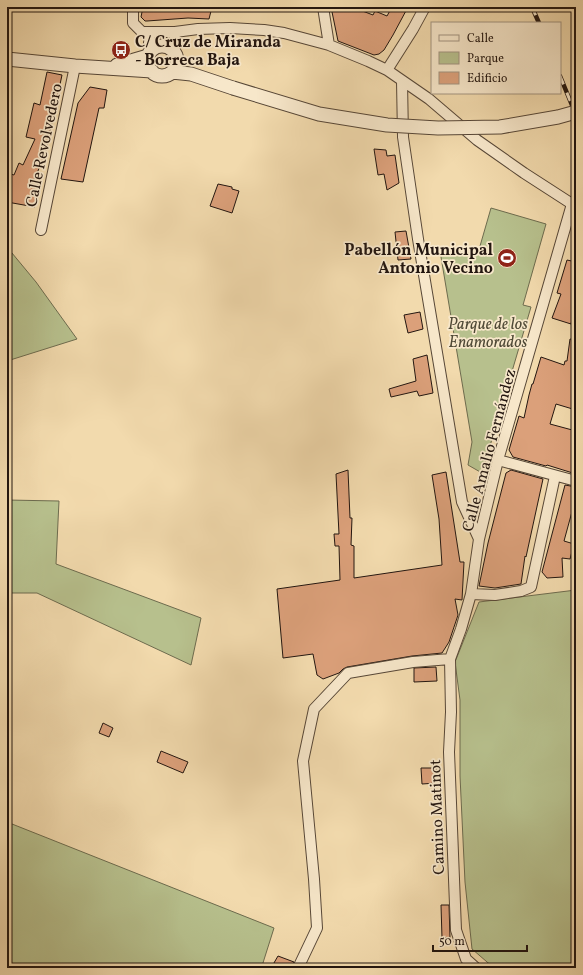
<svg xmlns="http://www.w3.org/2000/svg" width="583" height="975" font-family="Vollkorn,serif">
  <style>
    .green { fill: #b7c08d; stroke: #6d6b4e }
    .building { fill: #dba07a; stroke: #231610 }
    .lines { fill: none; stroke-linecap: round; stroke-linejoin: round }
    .minor-casing { stroke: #574737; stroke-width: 12 }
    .tertiary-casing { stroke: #574737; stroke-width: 15 }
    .minor { stroke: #f7e7ca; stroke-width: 10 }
    .tertiary { stroke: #f7e7ca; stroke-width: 13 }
    .rail-casing { stroke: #231610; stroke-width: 4.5 }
    .rail { stroke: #f7e7ca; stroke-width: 3; stroke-dasharray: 9; stroke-linecap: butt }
    .tertiary-bridge-casing { stroke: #574737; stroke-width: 15; stroke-linecap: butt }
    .tertiary-bridge { stroke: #f7e7ca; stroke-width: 13 }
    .labels { text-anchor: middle; stroke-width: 3.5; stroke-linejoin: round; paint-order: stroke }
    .poi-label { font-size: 16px; font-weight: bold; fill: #231610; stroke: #f7e7ca; text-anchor: start }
    .street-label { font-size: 16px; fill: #231610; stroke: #f7e7ca }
    .park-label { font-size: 16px; font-style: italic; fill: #4f4936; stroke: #f7e7ca }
  </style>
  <rect width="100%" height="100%" fill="#f2daad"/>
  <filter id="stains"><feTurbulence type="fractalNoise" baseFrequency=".005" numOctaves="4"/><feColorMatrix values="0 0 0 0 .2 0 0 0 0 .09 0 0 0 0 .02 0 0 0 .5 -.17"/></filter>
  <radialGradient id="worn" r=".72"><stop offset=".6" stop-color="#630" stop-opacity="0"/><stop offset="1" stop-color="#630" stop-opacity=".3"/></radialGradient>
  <!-- green -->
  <path class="green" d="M491 208 546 224 523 305 531 307 482 473 468 465 472 442 440 251 478 253Z
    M7 247 36 282 77 339 7 361Z
    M7 500 59 501 56 564 201 618 191 665 37 593H7Z
    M576 590V968H494L472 949 465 882 460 776V700L455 662 479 602Z
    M7 822 274 928 262 966 239 968H7Z"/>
  <!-- building -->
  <path class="building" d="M143 7H212L209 19 188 18 147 21H145L141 17Z
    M331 7H352L373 15 375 11 387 16 392 7H408L393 35 384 50 379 54 374 55 338 41Z
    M47 72 62 75 45 155 33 182 39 185 35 207 7 202V173L14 175 19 163 23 165 35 139 26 137 34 103 40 105Z
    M90 87 107 90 104 108H99L83 182 61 179 78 103Z
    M374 149 386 150 387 156 395 155 399 183 387 190 384 174 378 175Z
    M218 184 232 187V189L239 191 232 213 210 206Z
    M406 231 411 259 398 260 395 232Z
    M567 260 576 262V310L574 309 571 324 552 318 561 294 557 293Z
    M420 312 423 329 408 333 404 315Z
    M570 339 576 340V381L573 396 576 397V410L556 404 550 424 576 431V474L547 465 546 466 513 457 509 450 519 416 524 418 529 395 532 384H533L541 357 564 365 565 361H567Z
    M427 355 433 393 419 396 417 391 391 397 389 389 416 381 413 359Z
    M348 470 350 518H352L351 545 354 546V578L442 565 439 519 432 475 446 472 460 562H464L462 600 455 599 458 615 449 642 442 653 412 656 347 667 343 669 339 673 323 679 317 675 313 654 283 658 277 589 340 580 339 546H335L334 534H339L336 474Z
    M511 470 543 479 526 557 525 556 521 584 495 588 479 586 488 543 506 473Z
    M565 485 576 487V508H573L564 541 574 544 570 559 562 558 563 577 547 578 542 572Z
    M436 667 437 681 414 682V668Z
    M103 723 113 728 109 737 99 733Z
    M161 751 188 762 183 773 157 762Z
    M421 768H436V783L422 784Z
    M441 905H449L450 938H442Z
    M278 956 294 962 292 968H271Z"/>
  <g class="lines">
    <!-- minor casing -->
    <g class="minor-casing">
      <path id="minor" d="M133 7V23L142 32H175L198 29 230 28 264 30 284 33 329 45 368 61 387 70 429 99 477 140 524 173 572 204 576 206
        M323 7 329 45
        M150 33 149 43 151 51
        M174 51 175 32
        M387 70 413 29 425 7
        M402 81 403 137 418 239 462 502 479 539
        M41 230 75 66
        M498 460 576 481
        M471 594 495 595 521 591 531 587 555 476
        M298 968 317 928 314 879 303 761 314 709 348 673 413 662 450 659
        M476 968 466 959 456 930 449 752 451 712 450 659 461 629 471 594 479 539 498 460 572 204"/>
    </g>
    <!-- tertiary casing -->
    <g class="tertiary-casing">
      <path id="tertiary" d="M147 61a15 15 0 1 1 30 0a15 15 0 1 1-30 0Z
        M7 59 75 66 152 71
        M117 65 148 56
        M172 72 191 74 233 88"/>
    </g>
    <!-- minor -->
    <use href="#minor" class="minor"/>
    <!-- tertiary -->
    <use href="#tertiary" class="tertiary"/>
    <!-- rail casing -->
    <g class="rail-casing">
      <path id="rail" d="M532 7 539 23
        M560 76 576 115"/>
    </g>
    <!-- rail -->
    <use href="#rail" class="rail"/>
    <!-- tertiary-bridge casing -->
    <g class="tertiary-bridge-casing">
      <path id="tertiary-bridge" d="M233 88 319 114 387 125 438 128 500 127 558 117 576 112"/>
    </g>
    <!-- tertiary-bridge -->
    <use href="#tertiary-bridge" class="tertiary-bridge"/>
  </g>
  <!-- icons -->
  <defs>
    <g id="bus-disc" transform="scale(1)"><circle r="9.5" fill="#8f2418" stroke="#f7e7ca"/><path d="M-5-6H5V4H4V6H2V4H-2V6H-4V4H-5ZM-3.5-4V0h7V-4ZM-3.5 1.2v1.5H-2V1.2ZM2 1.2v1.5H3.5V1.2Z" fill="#fff"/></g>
    <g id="stadium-disc" transform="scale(1)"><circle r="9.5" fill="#8f2418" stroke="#f7e7ca"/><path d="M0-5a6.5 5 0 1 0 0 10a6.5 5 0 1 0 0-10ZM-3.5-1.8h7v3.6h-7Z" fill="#fff"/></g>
  </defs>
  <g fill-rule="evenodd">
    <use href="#bus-disc" x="121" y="50"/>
    <use href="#stadium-disc" x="507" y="258"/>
  </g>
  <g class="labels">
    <!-- poi labels -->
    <g class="poi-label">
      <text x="135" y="47">C/ Cruz de Miranda<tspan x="135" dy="18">- Borreca Baja</tspan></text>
      <text x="493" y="255" text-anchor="end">Pabellón Municipal<tspan x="493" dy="18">Antonio Vecino</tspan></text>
    </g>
    <!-- street labels -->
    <g class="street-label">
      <text transform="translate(43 145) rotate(-78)" y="6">Calle Revolvedero</text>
      <text transform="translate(488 450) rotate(-75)" y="6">Calle Amalio Fernández</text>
      <text transform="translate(436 817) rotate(-92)" y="6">Camino Matinot</text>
    </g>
    <!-- park labels -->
    <g class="park-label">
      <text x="488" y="329">Parque de los<tspan x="488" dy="18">Enamorados</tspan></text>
    </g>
  </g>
  <!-- margin -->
  <rect width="583" height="975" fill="none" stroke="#f2daad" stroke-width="24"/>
  <rect x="8" y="8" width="567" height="959" fill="none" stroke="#231610" stroke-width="2"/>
  <rect x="12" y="12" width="559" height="951" fill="none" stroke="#231610"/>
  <!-- legend -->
  <rect x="431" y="22" width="130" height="72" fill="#f7e7ca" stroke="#a29380"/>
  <rect x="439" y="35" width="20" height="6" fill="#f7e7ca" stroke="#a29380"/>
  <text x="467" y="42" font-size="12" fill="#231610">Calle</text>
  <rect x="439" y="52" width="20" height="12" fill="#b7c08d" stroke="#a29380"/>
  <text x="467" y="62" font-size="12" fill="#231610">Parque</text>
  <rect x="439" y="72" width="20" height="12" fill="#dba07a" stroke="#a29380"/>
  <text x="467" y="82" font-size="12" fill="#231610">Edificio</text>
  <!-- scale -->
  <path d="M433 945v6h94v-6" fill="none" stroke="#231610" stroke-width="2"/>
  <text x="439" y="945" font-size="12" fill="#231610" stroke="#f7e7ca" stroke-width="3" paint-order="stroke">50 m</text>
  <rect width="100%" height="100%" filter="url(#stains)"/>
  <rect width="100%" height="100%" fill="url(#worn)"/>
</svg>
